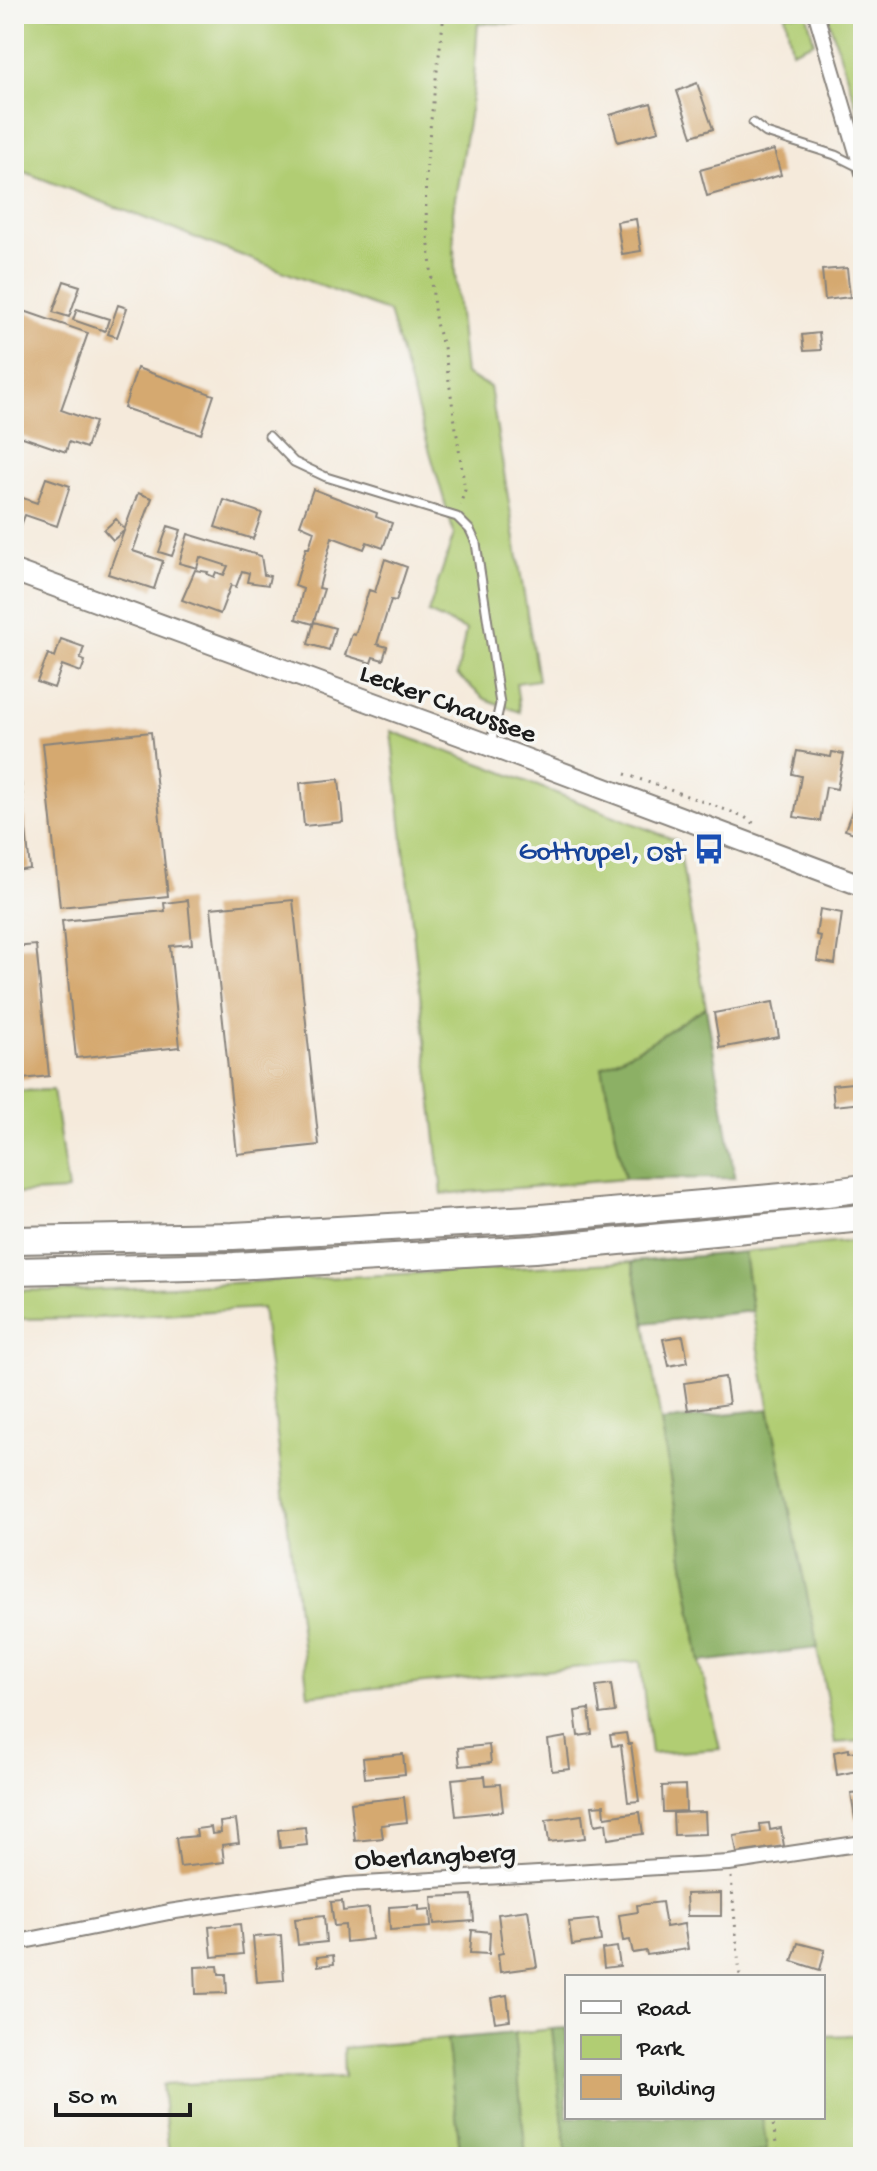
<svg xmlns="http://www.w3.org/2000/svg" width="877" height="2171" font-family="'Gochi Hand',sans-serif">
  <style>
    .green { fill: #b1cd73; stroke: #667448; stroke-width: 2 }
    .forest { fill: #8cb065; stroke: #546640; stroke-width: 2 }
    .building { fill: #d5a96f }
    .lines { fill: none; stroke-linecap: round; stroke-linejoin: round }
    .lane-casing { stroke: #88837c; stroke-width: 11 }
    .street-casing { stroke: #88837c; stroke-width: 18 }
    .secondary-casing { stroke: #88837c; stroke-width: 24 }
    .highway-casing { stroke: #88837c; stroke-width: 30 }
    .path { stroke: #88837c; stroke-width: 3; stroke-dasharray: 2 6; stroke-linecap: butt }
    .lane { stroke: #fff; stroke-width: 7 }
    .street { stroke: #fff; stroke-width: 14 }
    .secondary { stroke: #fff; stroke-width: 20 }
    .highway { stroke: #fff; stroke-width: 26 }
    .labels { text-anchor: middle; stroke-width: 7; stroke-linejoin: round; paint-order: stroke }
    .street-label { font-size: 28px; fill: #1c1c1c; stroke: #f6f6f2 }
    .transit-label { font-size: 28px; fill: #164399; stroke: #f6f6f2; text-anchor: end }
  </style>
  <rect width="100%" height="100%" fill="#f6f6f2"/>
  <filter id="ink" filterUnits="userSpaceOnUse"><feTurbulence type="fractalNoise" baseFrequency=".0125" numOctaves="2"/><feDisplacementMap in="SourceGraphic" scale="16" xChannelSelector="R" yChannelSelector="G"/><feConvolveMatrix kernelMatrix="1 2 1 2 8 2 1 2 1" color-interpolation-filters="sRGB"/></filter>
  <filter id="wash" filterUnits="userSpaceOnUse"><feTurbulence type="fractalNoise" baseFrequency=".006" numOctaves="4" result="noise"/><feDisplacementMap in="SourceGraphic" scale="32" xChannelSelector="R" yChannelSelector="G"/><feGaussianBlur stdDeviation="1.8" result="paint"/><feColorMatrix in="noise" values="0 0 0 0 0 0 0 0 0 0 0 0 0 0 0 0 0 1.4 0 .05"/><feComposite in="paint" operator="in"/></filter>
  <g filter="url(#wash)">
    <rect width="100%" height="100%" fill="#f5eadb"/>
    <!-- green -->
    <path class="green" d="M14 14H655L654 17 566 25 478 23 473 92 453 211 455 273 465 374 490 387 538 680 516 683 520 712 485 699 457 675 466 630 428 613 454 534 389 312 14 168Z
      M785 14H807L814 42 792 51Z
      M827 14H863V127Z
      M391 731 487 766 678 841 706 1007 646 1045 602 1067 625 1179 442 1194Z
      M53 1090 68 1191 14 1194V1091Z
      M863 1240V1741L835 1743C806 1579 766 1417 744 1252Z
      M632 1262 645 1323 700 1662 720 1749 651 1754 640 1661 308 1695 262 1308 95 1318 14 1319V1290L75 1291Z
      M552 2029 567 2157H526L514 2033Z
      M863 2035V2157H739L767 2150 762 2117H823V2036Z
      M447 2039 461 2157H169L162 2085 344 2077 343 2048Z"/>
    <!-- forest -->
    <path class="forest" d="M706 1007 735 1178 625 1179 602 1067 646 1045Z
      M744 1252 752 1311 645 1323 632 1262Z
      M769 1409 818 1648 700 1662 661 1421Z
      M567 2028V2117H762L767 2150 738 2157H567L552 2029Z
      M514 2033 526 2157H461L447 2039Z"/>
    <g id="blocks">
      <!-- building -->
      <path class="building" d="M697 83 713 129 692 136 677 91Z
        M651 103 659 131 618 142 610 115Z
        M774 150 781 175 707 196 700 170Z
        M636 219 641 251 622 254 617 222Z
        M847 268 850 297 825 300 822 270Z
        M64 281 80 286 69 317 53 312Z
        M118 305 127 308 117 337 108 334Z
        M77 309 109 319 105 331 73 320Z
        M24 311 88 333 61 410 95 422 86 448 69 442 66 452 14 434V326L18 327Z
        M819 333 821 350 804 351 802 335Z
        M137 368 214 395 201 434 124 408Z
        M46 478 70 486 57 526 25 515 19 531 14 529V495L37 503Z
        M313 489 377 513 376 517 392 523 383 548 367 542 364 549 332 537 319 588 324 589 313 624 296 619 303 589 295 586 306 548H309L314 531 300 525Z
        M138 493 152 498 133 551 163 561 154 589 108 574Z
        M224 500 262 513 253 539 215 527Z
        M116 519 125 530 113 540 104 530Z
        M168 526 181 530 172 556 159 552Z
        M188 534 261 556 264 575 270 576 268 585 247 582 249 573 242 571 236 587 231 585 220 614 182 600 195 570 208 572 207 574 214 577 216 572 224 575 228 566 200 557 197 568 179 563Z
        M385 559 407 567 396 601 391 600 377 644 387 647 383 660 373 657 371 663 345 655 352 634 355 635 369 590 375 592Z
        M314 622 335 628 329 650 308 644Z
        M61 639 84 647 80 659 85 661 81 672 62 665 54 688 37 682 48 654 55 657Z
        M14 732H16L30 869 14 871Z
        M151 732 168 896 60 907 43 743Z
        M797 751 831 757 832 752 844 754 837 789 826 787 820 821 794 817 801 776 792 774Z
        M339 779 343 822 304 826 300 783Z
        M856 800 863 802V836L845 830Z
        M188 900 192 944 170 946 180 1047 76 1058 62 921 165 911 164 903Z
        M293 900 319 1145 237 1154 211 908Z
        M820 909 842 913 835 964 817 961 821 936 816 935Z
        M36 945 49 1076 14 1080V947Z
        M773 1002 779 1037 720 1048 714 1013Z
        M863 1082V1103L834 1106 832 1085Z
        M683 1336 688 1362 669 1366 663 1339Z
        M725 1377 729 1404 688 1410 684 1383Z
        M611 1684 615 1712 600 1714 596 1686Z
        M589 1709 592 1734 578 1736 575 1711Z
        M626 1733 628 1744H631L639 1801 628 1802 621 1745 612 1746 610 1735Z
        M566 1737 570 1769 552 1771 548 1740Z
        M489 1745 491 1763 460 1766 458 1748Z
        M849 1749V1752L860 1751 862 1770 837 1775 834 1752Z
        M403 1754 405 1774 365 1778 363 1758Z
        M485 1776 486 1785 500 1784 503 1811 456 1816 452 1779Z
        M685 1785 686 1811 663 1812 662 1786Z
        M863 1793V1818L855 1819 851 1794Z
        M404 1797 407 1822 381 1825 383 1838 355 1841 351 1803Z
        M604 1805 605 1817 640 1812 643 1834 608 1839 606 1823 595 1825 592 1806Z
        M705 1812 706 1834 674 1835 673 1813Z
        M582 1815 585 1838 549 1842 546 1820Z
        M236 1820 239 1843 222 1845 224 1862 180 1867 176 1838 197 1836 196 1829 211 1827 212 1834 221 1833 220 1822Z
        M769 1823 770 1830 781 1828 784 1846 737 1853 734 1836 761 1832 760 1824Z
        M305 1827 307 1845 280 1848 278 1830Z
        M721 1893V1916H687L686 1894Z
        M472 1895 474 1921 434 1924 432 1897Z
        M342 1901 343 1911 369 1908 372 1939 346 1942 345 1925 334 1926 331 1902Z
        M662 1902 666 1927 684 1924 688 1949 647 1955 646 1951 633 1953 630 1940 623 1941 619 1915 638 1912 637 1905Z
        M419 1905V1910L430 1909 431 1927 390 1930 389 1907Z
        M528 1910 537 1967 500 1972 498 1954 503 1953 498 1914Z
        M324 1916 326 1942 298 1945 295 1919Z
        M598 1919 601 1941 572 1945 569 1922Z
        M240 1924 243 1954 212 1957 209 1927Z
        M472 1930 490 1932 489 1954 470 1953Z
        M281 1935 284 1980 257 1982 253 1937Z
        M798 1943 825 1950 820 1970 792 1961Z
        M617 1947 620 1966 604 1968 602 1949Z
        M333 1955 334 1964 318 1966 317 1957Z
        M218 1966 219 1974H226L227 1993 196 1994 195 1967Z
        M507 1995 510 2020 495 2022 491 1998Z"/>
    </g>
  </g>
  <g filter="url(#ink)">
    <use href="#blocks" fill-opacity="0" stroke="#88837c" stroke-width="2"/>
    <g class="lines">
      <!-- lane casing -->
      <g class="lane-casing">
        <path id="lane" d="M753 123 766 133 835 155 859 167
          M269 436 294 462 326 477 457 517 470 530 476 543 500 704 491 744"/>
      </g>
      <!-- street casing -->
      <g class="street-casing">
        <path id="street" d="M816 14 863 173
          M14 1943 169 1912 347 1885 729 1863 863 1843"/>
      </g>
      <!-- secondary casing -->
      <g class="secondary-casing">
        <path id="secondary" d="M14 571 491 746 863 886"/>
      </g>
      <!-- highway casing -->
      <g class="highway-casing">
        <path id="highway" d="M14 1240 233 1236 530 1219 827 1193 863 1188
          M14 1271 234 1266 535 1249 863 1218"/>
      </g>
      <!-- path -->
      <path class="path" d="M444 14C438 68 429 123 426 178 424 209 429 239 431 269 434 297 432 322 444 347L465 490 460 505
        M625 774 743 816 755 824
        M731 1877 740 1977
        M772 2117 778 2157"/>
      <!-- lane -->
      <use href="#lane" class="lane"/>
      <!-- street -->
      <use href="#street" class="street"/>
      <!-- secondary -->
      <use href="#secondary" class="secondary"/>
      <!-- highway -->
      <use href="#highway" class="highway"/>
    </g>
  </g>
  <!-- icons -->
  <defs>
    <g id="bus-bare" transform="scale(2.4)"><path d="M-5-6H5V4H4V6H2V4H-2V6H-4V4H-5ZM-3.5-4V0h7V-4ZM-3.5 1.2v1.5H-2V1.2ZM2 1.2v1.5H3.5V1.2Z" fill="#1a4fb4" stroke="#f6f6f2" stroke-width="2.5" paint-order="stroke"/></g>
  </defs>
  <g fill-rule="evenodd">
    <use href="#bus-bare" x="709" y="849"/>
  </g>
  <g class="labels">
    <!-- street labels -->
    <g class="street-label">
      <text transform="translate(449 701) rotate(20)" y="10">Lecker Chaussee</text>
      <text transform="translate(435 1854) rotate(-3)" y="10">Oberlangberg</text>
    </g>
    <!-- transit labels -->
    <g class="transit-label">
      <text x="685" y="859">Gottrupel, Ost</text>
    </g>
  </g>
  <!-- margin -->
  <rect width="877" height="2171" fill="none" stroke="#f6f6f2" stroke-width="48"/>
  <!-- legend -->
  <rect x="565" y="1975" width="260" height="144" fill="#f6f6f2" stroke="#9f9f9c" stroke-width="2"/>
  <rect x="581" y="2001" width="40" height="12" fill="#ffffff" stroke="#9f9f9c" stroke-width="2"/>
  <text x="637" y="2015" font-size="24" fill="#1c1c1c">Road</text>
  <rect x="581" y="2035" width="40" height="24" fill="#b1cd73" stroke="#9f9f9c" stroke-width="2"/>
  <text x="637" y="2055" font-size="24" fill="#1c1c1c">Park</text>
  <rect x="581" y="2075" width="40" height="24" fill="#d5a96f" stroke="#9f9f9c" stroke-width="2"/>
  <text x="637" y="2095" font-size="24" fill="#1c1c1c">Building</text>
  <!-- scale -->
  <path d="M56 2103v12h134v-12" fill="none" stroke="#1c1c1c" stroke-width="4"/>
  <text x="68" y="2103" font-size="24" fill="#1c1c1c" stroke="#f6f6f2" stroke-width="6" paint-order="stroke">50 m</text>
</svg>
